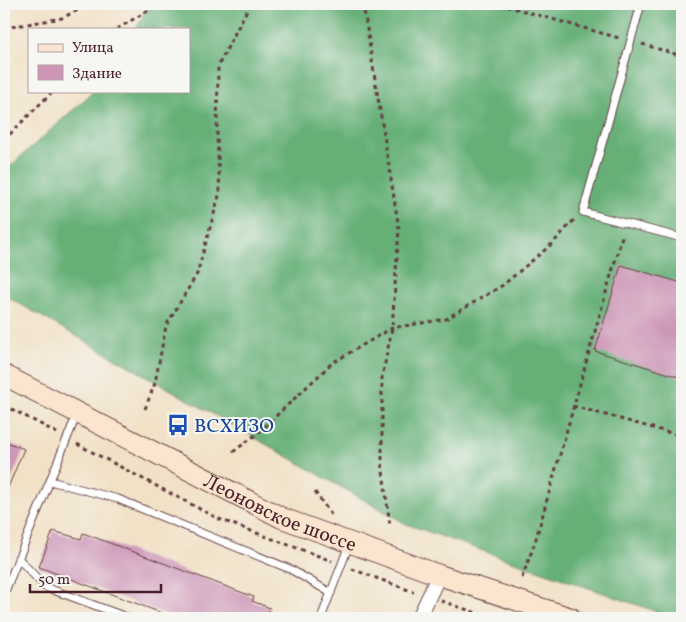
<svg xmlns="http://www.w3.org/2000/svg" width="686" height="622" font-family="Vollkorn,serif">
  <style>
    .forest { fill: #66b078; stroke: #586852 }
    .building { fill: #cd96b7 }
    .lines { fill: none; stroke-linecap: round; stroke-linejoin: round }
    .service-casing { stroke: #633c42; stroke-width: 9 }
    .minor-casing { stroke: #633c42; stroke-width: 16 }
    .secondary-casing { stroke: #633c42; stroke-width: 22 }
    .path { stroke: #633c42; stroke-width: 3; stroke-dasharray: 4 4; stroke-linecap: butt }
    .service { stroke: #fff; stroke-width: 7 }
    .minor { stroke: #fff; stroke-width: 14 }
    .secondary { stroke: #fbe5cf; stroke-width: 20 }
    .labels { text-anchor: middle; stroke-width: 4; stroke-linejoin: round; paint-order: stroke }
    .transit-label { font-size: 20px; fill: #164399; stroke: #f6f6f2; text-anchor: start }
    .street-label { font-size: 20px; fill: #4a1f2b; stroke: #f6f6f2 }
  </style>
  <rect width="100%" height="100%" fill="#f6f6f2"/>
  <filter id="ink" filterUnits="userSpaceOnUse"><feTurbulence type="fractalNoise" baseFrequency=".02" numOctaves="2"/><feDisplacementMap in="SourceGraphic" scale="10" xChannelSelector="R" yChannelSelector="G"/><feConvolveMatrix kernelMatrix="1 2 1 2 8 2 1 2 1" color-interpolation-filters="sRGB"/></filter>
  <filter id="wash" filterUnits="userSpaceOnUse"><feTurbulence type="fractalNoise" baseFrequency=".0096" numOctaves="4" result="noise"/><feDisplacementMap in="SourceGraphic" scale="20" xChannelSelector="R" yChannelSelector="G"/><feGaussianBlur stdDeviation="1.12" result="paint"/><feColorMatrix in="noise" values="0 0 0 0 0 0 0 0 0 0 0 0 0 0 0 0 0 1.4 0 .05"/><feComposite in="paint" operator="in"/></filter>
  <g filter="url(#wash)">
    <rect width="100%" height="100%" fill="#f1e1c6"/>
    <!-- forest -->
    <path class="forest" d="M149 4H682V618L663 614 406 524 4 295V175L6 170 94 91H189V29H136Z"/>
    <g id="blocks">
      <!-- building -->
      <path class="building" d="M621 265 682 283V378L595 351Z
        M4 441 24 449 4 497Z
        M53 531 81 539 83 533 254 597 252 601 270 608 265 618H175L39 567Z"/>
    </g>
  </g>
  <g filter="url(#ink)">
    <use href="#blocks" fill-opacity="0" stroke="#633c42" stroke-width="1"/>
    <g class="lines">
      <!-- service casing -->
      <g class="service-casing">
        <path id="service" d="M641 4 583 212 682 238
          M50 481 118 499 290 569 331 593
          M18 558 45 587 129 618
          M4 594 77 414
          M321 618 349 545"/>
      </g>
      <!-- minor casing -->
      <g class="minor-casing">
        <path id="minor" d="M419 618 439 575"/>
      </g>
      <!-- secondary casing -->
      <g class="secondary-casing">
        <g id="secondary">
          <path id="s1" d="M4 375 282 518 439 575 571 618"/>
        </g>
      </g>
      <!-- path -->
      <path class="path" d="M363 4 399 229 392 328 382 378V463L390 526
        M499 4 619 38
        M4 28 62 18 90 4
        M117 29 159 4
        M642 44 682 56
        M4 140 53 91
        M4 405 59 434
        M573 406 682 436
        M145 409 155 383 166 326 197 274 220 192 217 138 218 66 250 4
        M77 444 219 519 332 561
        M233 452 258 433 332 363 392 328 446 319 503 285 552 244 575 219
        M315 492 332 516
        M352 569 414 592
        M522 578 535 542 623 233
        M441 601 492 618"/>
      <!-- service -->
      <use href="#service" class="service"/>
      <!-- minor -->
      <use href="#minor" class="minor"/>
      <!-- secondary -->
      <use href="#secondary" class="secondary"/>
    </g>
  </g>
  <!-- icons -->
  <defs>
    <g id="bus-bare" transform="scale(1.725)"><path d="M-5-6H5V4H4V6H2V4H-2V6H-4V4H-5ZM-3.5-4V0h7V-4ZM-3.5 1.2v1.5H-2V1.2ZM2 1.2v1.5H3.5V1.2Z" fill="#1a4fb4" stroke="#f6f6f2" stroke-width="2.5" paint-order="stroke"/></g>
  </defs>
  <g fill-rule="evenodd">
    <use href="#bus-bare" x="178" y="425"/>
  </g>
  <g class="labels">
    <!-- transit labels -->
    <g class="transit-label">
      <text x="194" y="432">ВСХИЗО</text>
    </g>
    <!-- street labels -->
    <g class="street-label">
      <text dy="7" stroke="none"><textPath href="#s1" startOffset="309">Леоновское шоссе</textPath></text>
    </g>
  </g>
  <!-- margin -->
  <rect width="686" height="622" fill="none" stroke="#f6f6f2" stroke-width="20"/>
  <!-- legend -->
  <rect x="28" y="28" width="162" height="65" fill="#f6f6f2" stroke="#b1a0a2"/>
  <rect x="38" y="44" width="25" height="8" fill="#fbe5cf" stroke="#b1a0a2"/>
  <text x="72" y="52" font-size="15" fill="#4a1f2b">Улица</text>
  <rect x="38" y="65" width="25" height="15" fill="#cd96b7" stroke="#b1a0a2"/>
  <text x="72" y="78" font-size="15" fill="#4a1f2b">Здание</text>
  <!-- scale -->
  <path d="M30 584v8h131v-8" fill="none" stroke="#4a1f2b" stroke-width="2.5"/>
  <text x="38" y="584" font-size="15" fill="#4a1f2b" stroke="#f6f6f2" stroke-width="4" paint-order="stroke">50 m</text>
</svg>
